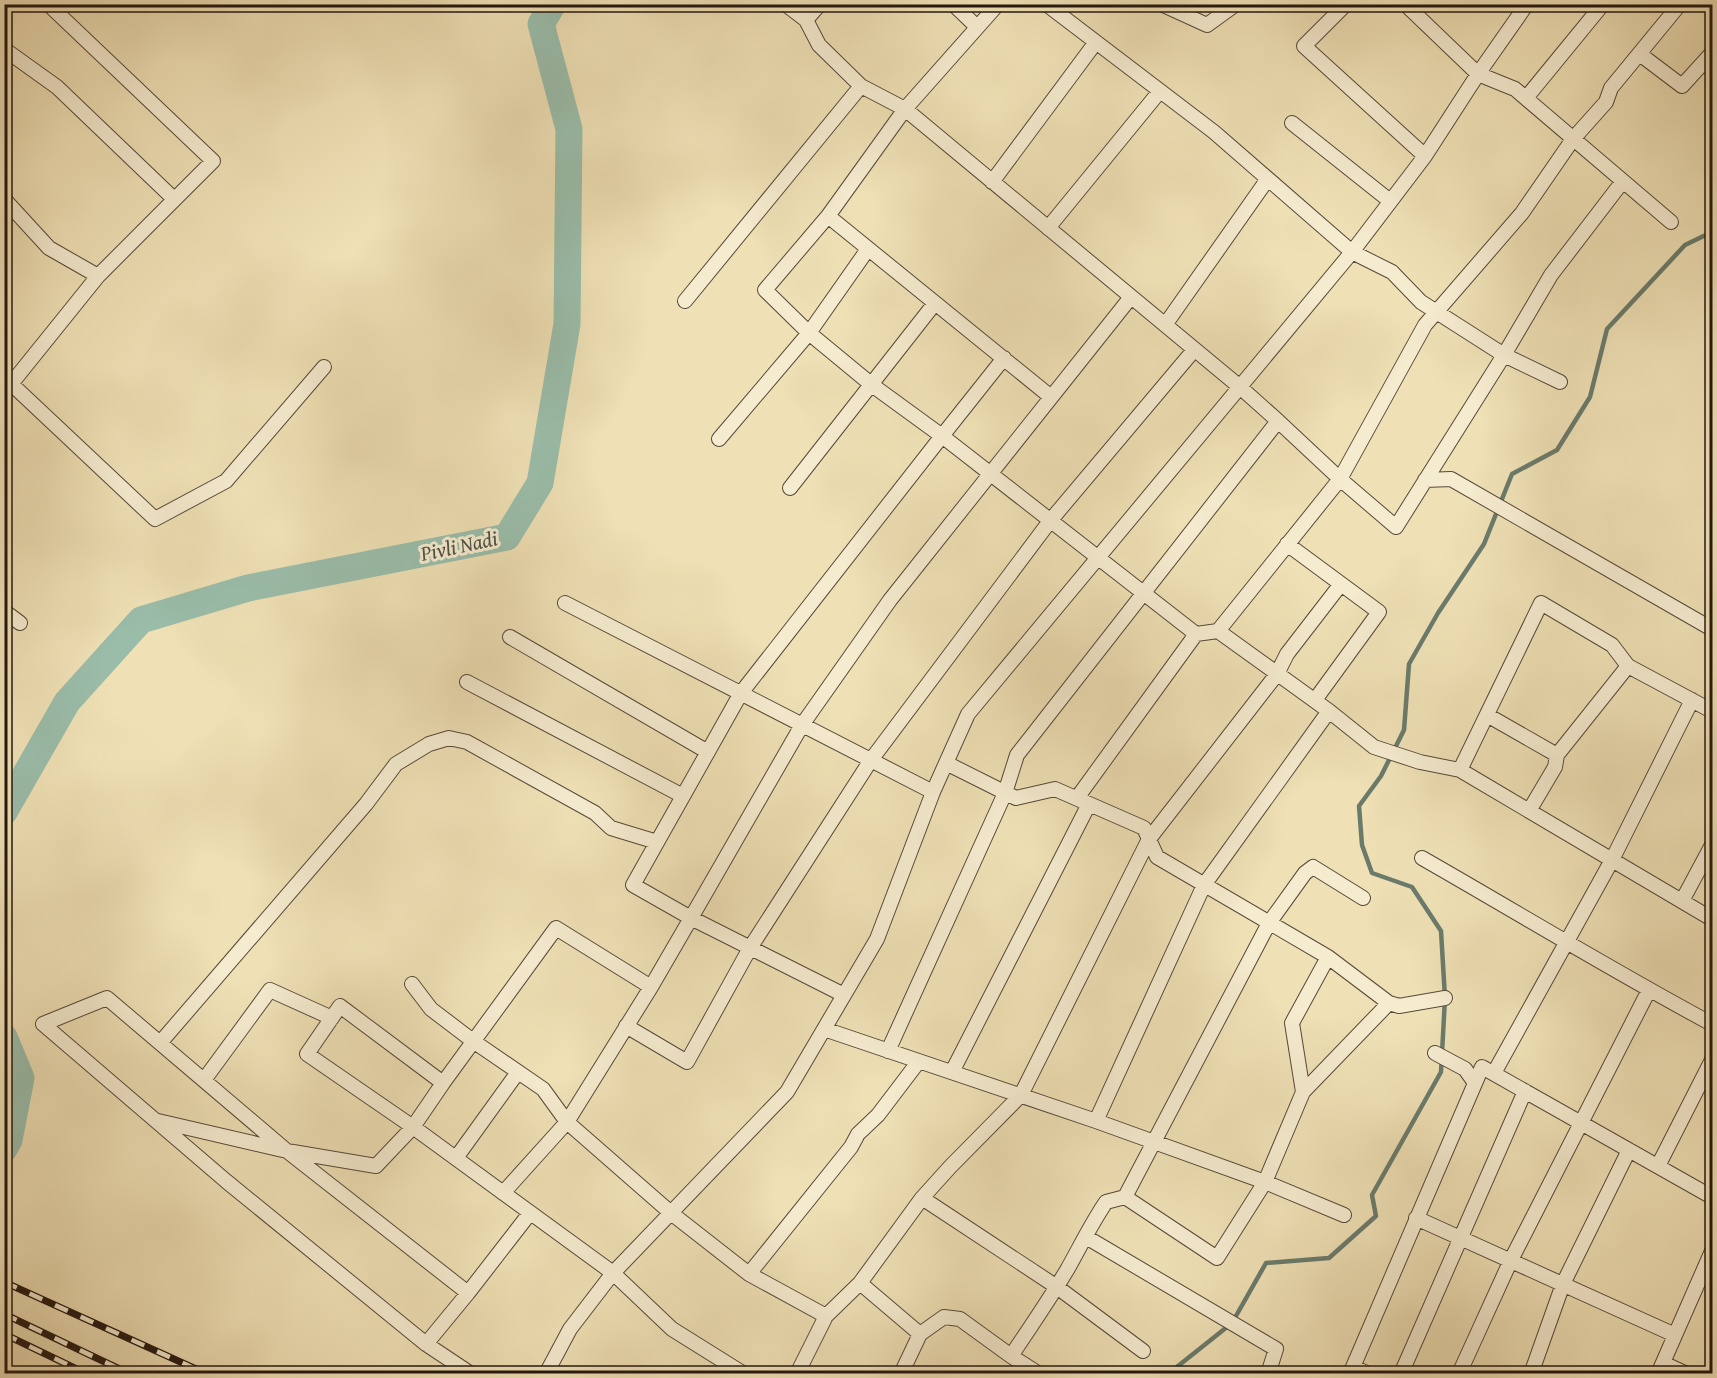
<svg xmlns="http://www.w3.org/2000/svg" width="1717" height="1378" font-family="'Gentium Book Plus',serif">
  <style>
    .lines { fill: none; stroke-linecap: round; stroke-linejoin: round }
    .stream { stroke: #6a7b6c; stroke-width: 4.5 }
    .river { stroke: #9abdaa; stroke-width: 27 }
    .minor-casing { stroke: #564939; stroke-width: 16 }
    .minor { stroke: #f5ebcf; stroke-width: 14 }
    .rail-casing { stroke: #231710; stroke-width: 7 }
    .rail { stroke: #f5ebcf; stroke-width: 4.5; stroke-dasharray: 14; stroke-linecap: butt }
    .labels { text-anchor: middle; stroke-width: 6; stroke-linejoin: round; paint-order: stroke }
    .water-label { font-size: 21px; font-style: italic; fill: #4d5146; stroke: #f5ebcf }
  </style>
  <rect width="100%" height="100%" fill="#efe0b5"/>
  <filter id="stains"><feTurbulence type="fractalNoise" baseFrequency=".00333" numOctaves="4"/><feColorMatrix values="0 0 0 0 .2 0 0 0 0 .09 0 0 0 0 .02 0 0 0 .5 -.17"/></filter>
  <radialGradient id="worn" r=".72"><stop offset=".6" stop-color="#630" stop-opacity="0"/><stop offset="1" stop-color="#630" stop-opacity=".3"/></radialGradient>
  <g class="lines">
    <!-- stream -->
    <path class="stream" d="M1168 1374 1232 1323 1266 1263 1329 1258 1376 1216 1372 1195 1441 1072 1445 998 1441 931 1412 887 1372 873 1362 845 1359 806 1381 776 1404 730 1409 664 1438 613 1484 544 1512 474 1557 450 1590 397 1607 329 1685 245 1712 232"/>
    <!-- river -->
    <path class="river" d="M4 812 67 702 141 620 248 588 507 537 540 483 567 324 569 129 541 24 553 4
      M4 1037 21 1078 9 1140 4 1149"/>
    <!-- minor casing -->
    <g class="minor-casing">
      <path id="minor" d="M785 4 806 20 819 45 861 86 905 109 828 216 1051 397
        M953 4 977 27
        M998 4 905 109 1240 387 1278 421 1340 479 1218 631 1196 634
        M1161 4 1207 25 1236 4
        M1346 4 1304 46 1425 156
        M1405 4 1478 74 1527 4
        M806 20 820 4
        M4 49 57 87 174 199
        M1641 55 1682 86 1712 53
        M1526 98 1603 4
        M1292 123 1390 201
        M1623 181 1551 275 1504 355 1396 527 1340 479 1425 325 1522 213 1573 139 1606 102 1611 88 1680 4
        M992 182 1096 42
        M4 199 49 248 98 276
        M828 216 765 290 809 333 872 385 942 436 1004 358
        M1048 228 1160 91
        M685 301 861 86
        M1165 325 1267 180
        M4 377 155 519 226 481 324 367
        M1560 382 1504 355 1421 302 1392 272 1352 252 1425 156 1478 74 1515 89 1671 222
        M11 384 98 276 213 161 48 4
        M719 439 809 333 868 249
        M1425 480 1451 479 1712 629
        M790 488 935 303
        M1287 544 1379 612 1315 700
        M565 603 933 792
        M4 611 20 623
        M510 637 708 752
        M467 682 683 796
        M1329 711 1374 747 1420 762 1460 770
        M1712 711 1628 666 1612 645 1541 603 1460 770 1712 919
        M1487 715 1557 755 1555 767 1529 811
        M1557 755 1628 666
        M1077 798 1196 634C1111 568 1026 502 942 436L741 693 633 885 691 918 802 725 890 600 1131 297
        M1422 858C1520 914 1613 971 1712 1024
        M1682 901 1712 845
        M1328 957 1389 1003 1399 1006 1445 998
        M412 984 431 1009 473 1041 543 1089 567 1122 503 1193
        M651 987 567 1122 671 1213 749 1274 826 1316
        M626 1026 687 1062 750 948 871 760 1050 521 1194 350
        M824 1029 1096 1121 1265 1182 1303 1092 1292 1023 1328 957 1157 857 1144 828 1055 789 1016 798 946 763
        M160 1043 366 804 396 764 429 744 449 738 467 742 595 813 611 828 657 842
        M888 1051 1005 793 1017 755 1278 421
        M1435 1053 1465 1069 1475 1083
        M952 1072 1089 804
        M1494 1073 1612 860 1692 700
        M204 1080 270 990 332 1018
        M443 1083 413 1127 376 1166 287 1151 107 998 43 1024 226 1181 426 1344 471 1374
        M1303 1092 1389 1003
        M158 1121 287 1151 468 1293 426 1344
        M1096 1121 1204 885 1329 711 1218 631
        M456 1158 518 1072
        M1658 1166 1712 1060
        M1125 1197 1217 1258 1265 1182 1344 1215
        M922 1198 1057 1287 1143 1351
        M1416 1218 1675 1335
        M1086 1237 1276 1349 1268 1374
        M749 1274 851 1147 858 1134 878 1115 919 1061
        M860 1283 920 1334
        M468 1293 530 1213
        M1011 1356C1030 1328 1049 1300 1067 1270 1080 1247 1091 1224 1106 1202L1125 1197 1269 923 1305 873 1313 867 1363 898
        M1663 1363 1687 1374
        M1353 1367 1369 1374
        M546 1374 570 1329 613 1273 787 1092 877 939 933 792 968 714 1352 252 1214 132 1046 4
        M744 1374 672 1329 613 1273 413 1127 307 1054 340 1006 443 1083 556 928 651 987 691 918 844 995
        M797 1374 826 1316 860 1283 922 1198 950 1167 1021 1095 1149 839 1277 674 1287 654 1341 584
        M901 1374 920 1334 944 1317 960 1319 1011 1356 1039 1374
        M1350 1374 1482 1067 1712 1197
        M1401 1374 1525 1091
        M1459 1374 1510 1262 1649 990
        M1531 1374 1563 1284 1629 1150
        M1658 1374 1712 1251"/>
    </g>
    <!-- minor -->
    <use href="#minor" class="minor"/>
    <!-- rail casing -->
    <g class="rail-casing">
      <path id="rail" d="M4 1282 207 1374
        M4 1314 130 1374
        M4 1334 87 1374
        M4 1366 21 1374"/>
    </g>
    <!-- rail -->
    <use href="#rail" class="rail"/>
  </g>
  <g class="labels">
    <!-- water labels -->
    <g class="water-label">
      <text transform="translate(459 546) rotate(-12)" y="7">Pivli Nadi</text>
    </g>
  </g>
  <!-- margin -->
  <rect width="1717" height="1378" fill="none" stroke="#efe0b5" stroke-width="24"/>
  <rect x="6" y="6" width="1705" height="1366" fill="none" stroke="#231710" stroke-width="3"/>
  <rect x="12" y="12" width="1693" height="1354" fill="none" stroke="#231710" stroke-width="1.5"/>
  <rect width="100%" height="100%" filter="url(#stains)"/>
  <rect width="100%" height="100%" fill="url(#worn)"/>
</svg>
